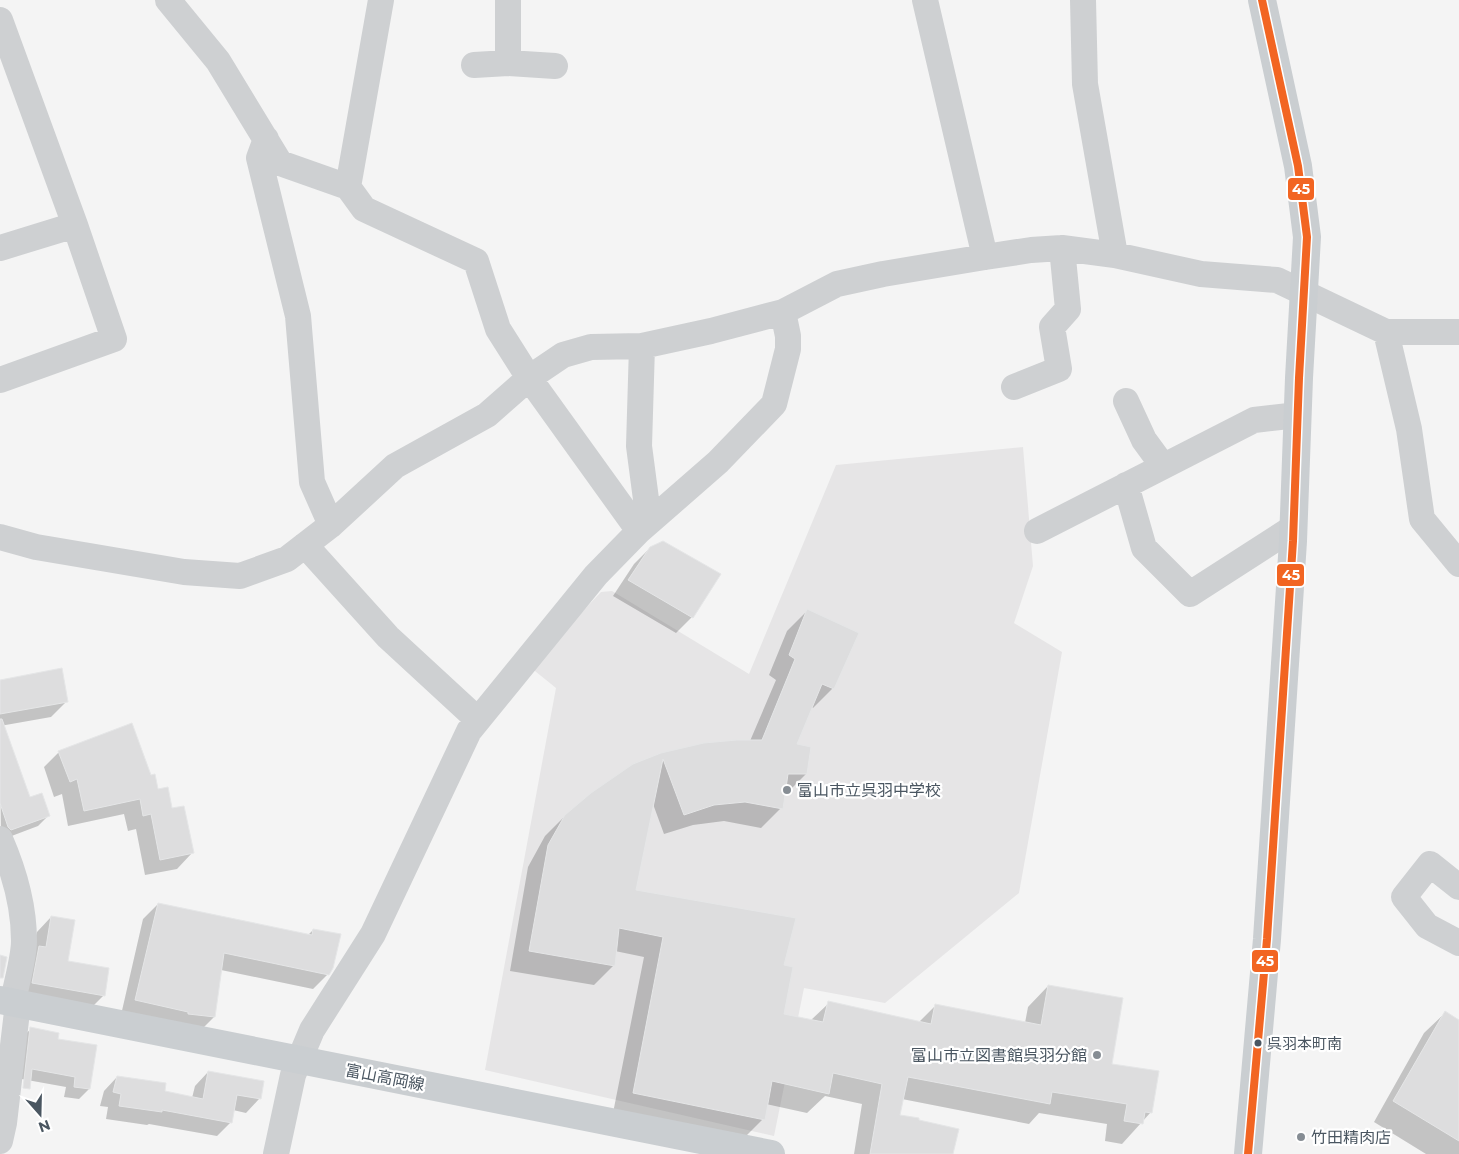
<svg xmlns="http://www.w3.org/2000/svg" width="1459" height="1154" font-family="Montserrat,'Noto Sans JP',sans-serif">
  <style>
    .education { fill: #e6e5e6 }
    .shadow { fill: #0003 }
    .building { fill: #ddddde; stroke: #e5e6e7 }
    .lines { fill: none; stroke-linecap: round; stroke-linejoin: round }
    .minor { stroke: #ced0d2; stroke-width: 26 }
    .major { stroke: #caced1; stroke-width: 28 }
    .bus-1-casing { stroke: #fff; stroke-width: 11 }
    .bus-1 { stroke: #f26522; stroke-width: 8 }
    .poi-dot { fill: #868d94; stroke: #fff; stroke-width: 2 }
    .bus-dot { fill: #4a5661; stroke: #fff; stroke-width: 2 }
    .labels { text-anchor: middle; stroke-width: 4.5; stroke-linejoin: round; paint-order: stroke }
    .bus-label { font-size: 15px; fill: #4a5661; stroke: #fff; text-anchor: start }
    .poi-label { font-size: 16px; fill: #4a5661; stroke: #fff; text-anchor: start }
    .street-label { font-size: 16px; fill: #4a5661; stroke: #fff }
    .line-badge { stroke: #fff; stroke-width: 2 }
    .badge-label { font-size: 14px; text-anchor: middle; font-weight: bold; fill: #fff }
  </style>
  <rect width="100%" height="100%" fill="#f4f4f4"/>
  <!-- education -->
  <path class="education" d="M1023 447 1033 566 1014 623 1062 652 1019 893 885 1003 804 988 774 1136 485 1070 556 688 530 667 601 592 612 591 749 674 836 465Z"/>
  <!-- shadow -->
  <path class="shadow" d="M650 548 692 617 676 633 613 596 634 564Z
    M807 611 833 688 813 708 811 707 795 745 806 774 786 794H784L781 808 761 828 724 821 693 825 664 834 653 804 635 891 782 966 783 1015 810 1021 829 1003 918 1023 936 1005 1025 1023 1028 1007 1048 986 1151 1112 1122 1144 1105 1141 1107 1124 1039 1113 1029 1124 902 1099 898 1116 952 1154H854L862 1104 825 1096 807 1113 766 1104 763 1119 743 1139 613 1113 644 957 615 951 614 965 594 985 510 971 528 867 545 836 566 815 661 754 750 741 776 680 769 675 787 631Z
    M0 681 67 701 51 717 0 726Z
    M0 741 30 798 48 816 38 826 1 840Z
    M59 752 150 776 171 810 192 853 177 869 145 875 136 829 128 831 124 814 68 826 62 794 54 797 44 767Z
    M158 904 308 935 313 930 328 974 313 989 221 970 214 1017 199 1032 121 1015 143 919Z
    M51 917 67 962 104 995 89 1010 19 997 37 932Z
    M1445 1013 1459 1021V1154H1426L1374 1122 1424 1033Z
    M31 1029 56 1040 89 1089 79 1099 64 1097 66 1087 16 1078 20 1039Z
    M208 1072 262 1082 259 1099 246 1113 233 1110 231 1122 217 1136 149 1124 147 1125 106 1119 108 1107 100 1106 104 1091 117 1077 163 1092 192 1098 195 1086Z"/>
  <!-- building -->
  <path class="building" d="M663 541 721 574 693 618 628 580 650 547Z
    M807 609 859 633 834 689 822 684 797 744 811 747 807 774H788L783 809 745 802 714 805 684 815 663 759 636 890 796 918 784 965 793 967 784 1014 823 1022 828 1001 931 1024 935 1004 1041 1025 1048 985 1123 998 1112 1064 1159 1071 1152 1113 1145 1112 1143 1124 1124 1121 1127 1104 1052 1092 1050 1104 908 1077 900 1115 919 1118V1120L959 1129 953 1154H870L882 1084 833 1073 829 1094 772 1081 765 1120 633 1093 663 937 619 928 615 966 529 951 548 845 565 815 591 793 633 764 661 753 704 743 737 740H762L795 659 789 655Z
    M62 668 68 702 0 714V680Z
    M0 719H2L30 797 42 793 50 816 11 830 8 827 0 803Z
    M132 723 151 775 155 774 158 789 168 787 172 808 184 806 194 853 160 860 151 814 143 816 140 799 84 811 77 779 70 782 58 751Z
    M158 903 312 935 313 929 341 934 333 968 329 975 224 953 215 1017 188 1014V1012L135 1000Z
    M51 916 75 920 68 961 109 968 105 996 32 983 39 946 46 947Z
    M0 955 7 957 3 978H0Z
    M1445 1011 1459 1020V1141L1393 1101Z
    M30 1027 59 1033 58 1039 97 1045 90 1089 74 1087 75 1077 32 1069 30 1089 23 1088Z
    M208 1071 264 1081 261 1099 237 1095 232 1123 162 1110V1112L119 1106 121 1094 113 1092 117 1076 166 1083 165 1091 203 1099Z"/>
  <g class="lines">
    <!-- minor -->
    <path class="minor" d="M168 0 218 61 280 163 348 187 364 209 476 261 498 329 529 378 639 531
      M508 0V63
      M925 0 985 257
      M1083 0 1085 84 1115 255
      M0 20 75 225 114 339 0 380
      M474 65 508 63 555 66
      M266 139 259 158 298 316 312 482 331 525
      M348 187 381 0
      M0 248 75 225
      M1386 332 1409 429 1422 519 1459 564
      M642 346 639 446 649 522
      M1014 387 1059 369 1052 327 1068 309 1062 248
      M1126 401 1144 440 1163 466
      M1126 485 1144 548 1190 594 1294 527
      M1037 531 1254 420 1298 415
      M0 537 36 547 184 572 240 576 287 559 331 525 395 466 487 415 529 378 563 355 591 347 642 346 711 331 783 312 837 284 883 274 985 257 1031 250 1062 248 1115 255 1201 274 1277 280 1386 332H1459
      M305 545 388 637 478 720
      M0 839C14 871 24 905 24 941 24 958 16 984 13 1002
      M1459 887 1430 864 1404 897 1427 926 1459 943
      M0 1141 4 1123 18 1003
      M276 1154 293 1075 312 1030 373 934 469 731 596 575 639 531 718 462 774 404 788 349V336L783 312"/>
    <!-- major -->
    <path class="major" d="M0 1000 771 1154
      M1248 1154 1267 939 1293 541 1299 378 1307 237 1298 166 1262 0"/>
    <!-- bus-1 casing -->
    <g class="bus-1-casing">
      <path id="bus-1" d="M1248 1154 1267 939 1293 541 1299 378 1307 237 1298 166 1262 0"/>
    </g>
    <!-- bus-1 -->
    <use href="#bus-1" class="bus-1"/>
  </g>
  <!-- markers -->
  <g class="poi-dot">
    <circle cx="787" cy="790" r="5"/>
    <circle cx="1097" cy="1055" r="5"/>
    <circle cx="1301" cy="1137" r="5"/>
  </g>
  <circle class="bus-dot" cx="1258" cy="1043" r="4.5"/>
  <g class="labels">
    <!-- bus labels -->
    <g class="bus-label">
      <text x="1267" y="1049">呉羽本町南</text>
    </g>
    <!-- poi labels -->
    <g class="poi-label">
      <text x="797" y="796">富山市立呉羽中学校</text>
      <text x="1087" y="1061" text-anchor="end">富山市立図書館呉羽分館</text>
      <text x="1311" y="1143">竹田精肉店</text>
    </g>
    <!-- street labels -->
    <g class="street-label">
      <text transform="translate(385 1077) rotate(11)" y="6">富山高岡線</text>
    </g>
  </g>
  <g class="line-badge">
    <rect x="1287" y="177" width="28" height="24" rx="5" fill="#f26522"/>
    <rect x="1276" y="563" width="29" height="24" rx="5" fill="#f26522"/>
    <rect x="1251" y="949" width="28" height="24" rx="5" fill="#f26522"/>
  </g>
  <g class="badge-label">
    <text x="1301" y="194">45</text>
    <text x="1291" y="580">45</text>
    <text x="1265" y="966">45</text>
  </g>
  <!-- north arrow -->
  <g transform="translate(40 1114) rotate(160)" stroke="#ffffff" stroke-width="4" paint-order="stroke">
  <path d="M0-4L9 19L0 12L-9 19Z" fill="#4a5661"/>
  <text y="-8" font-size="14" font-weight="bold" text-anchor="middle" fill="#4a5661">N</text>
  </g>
</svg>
